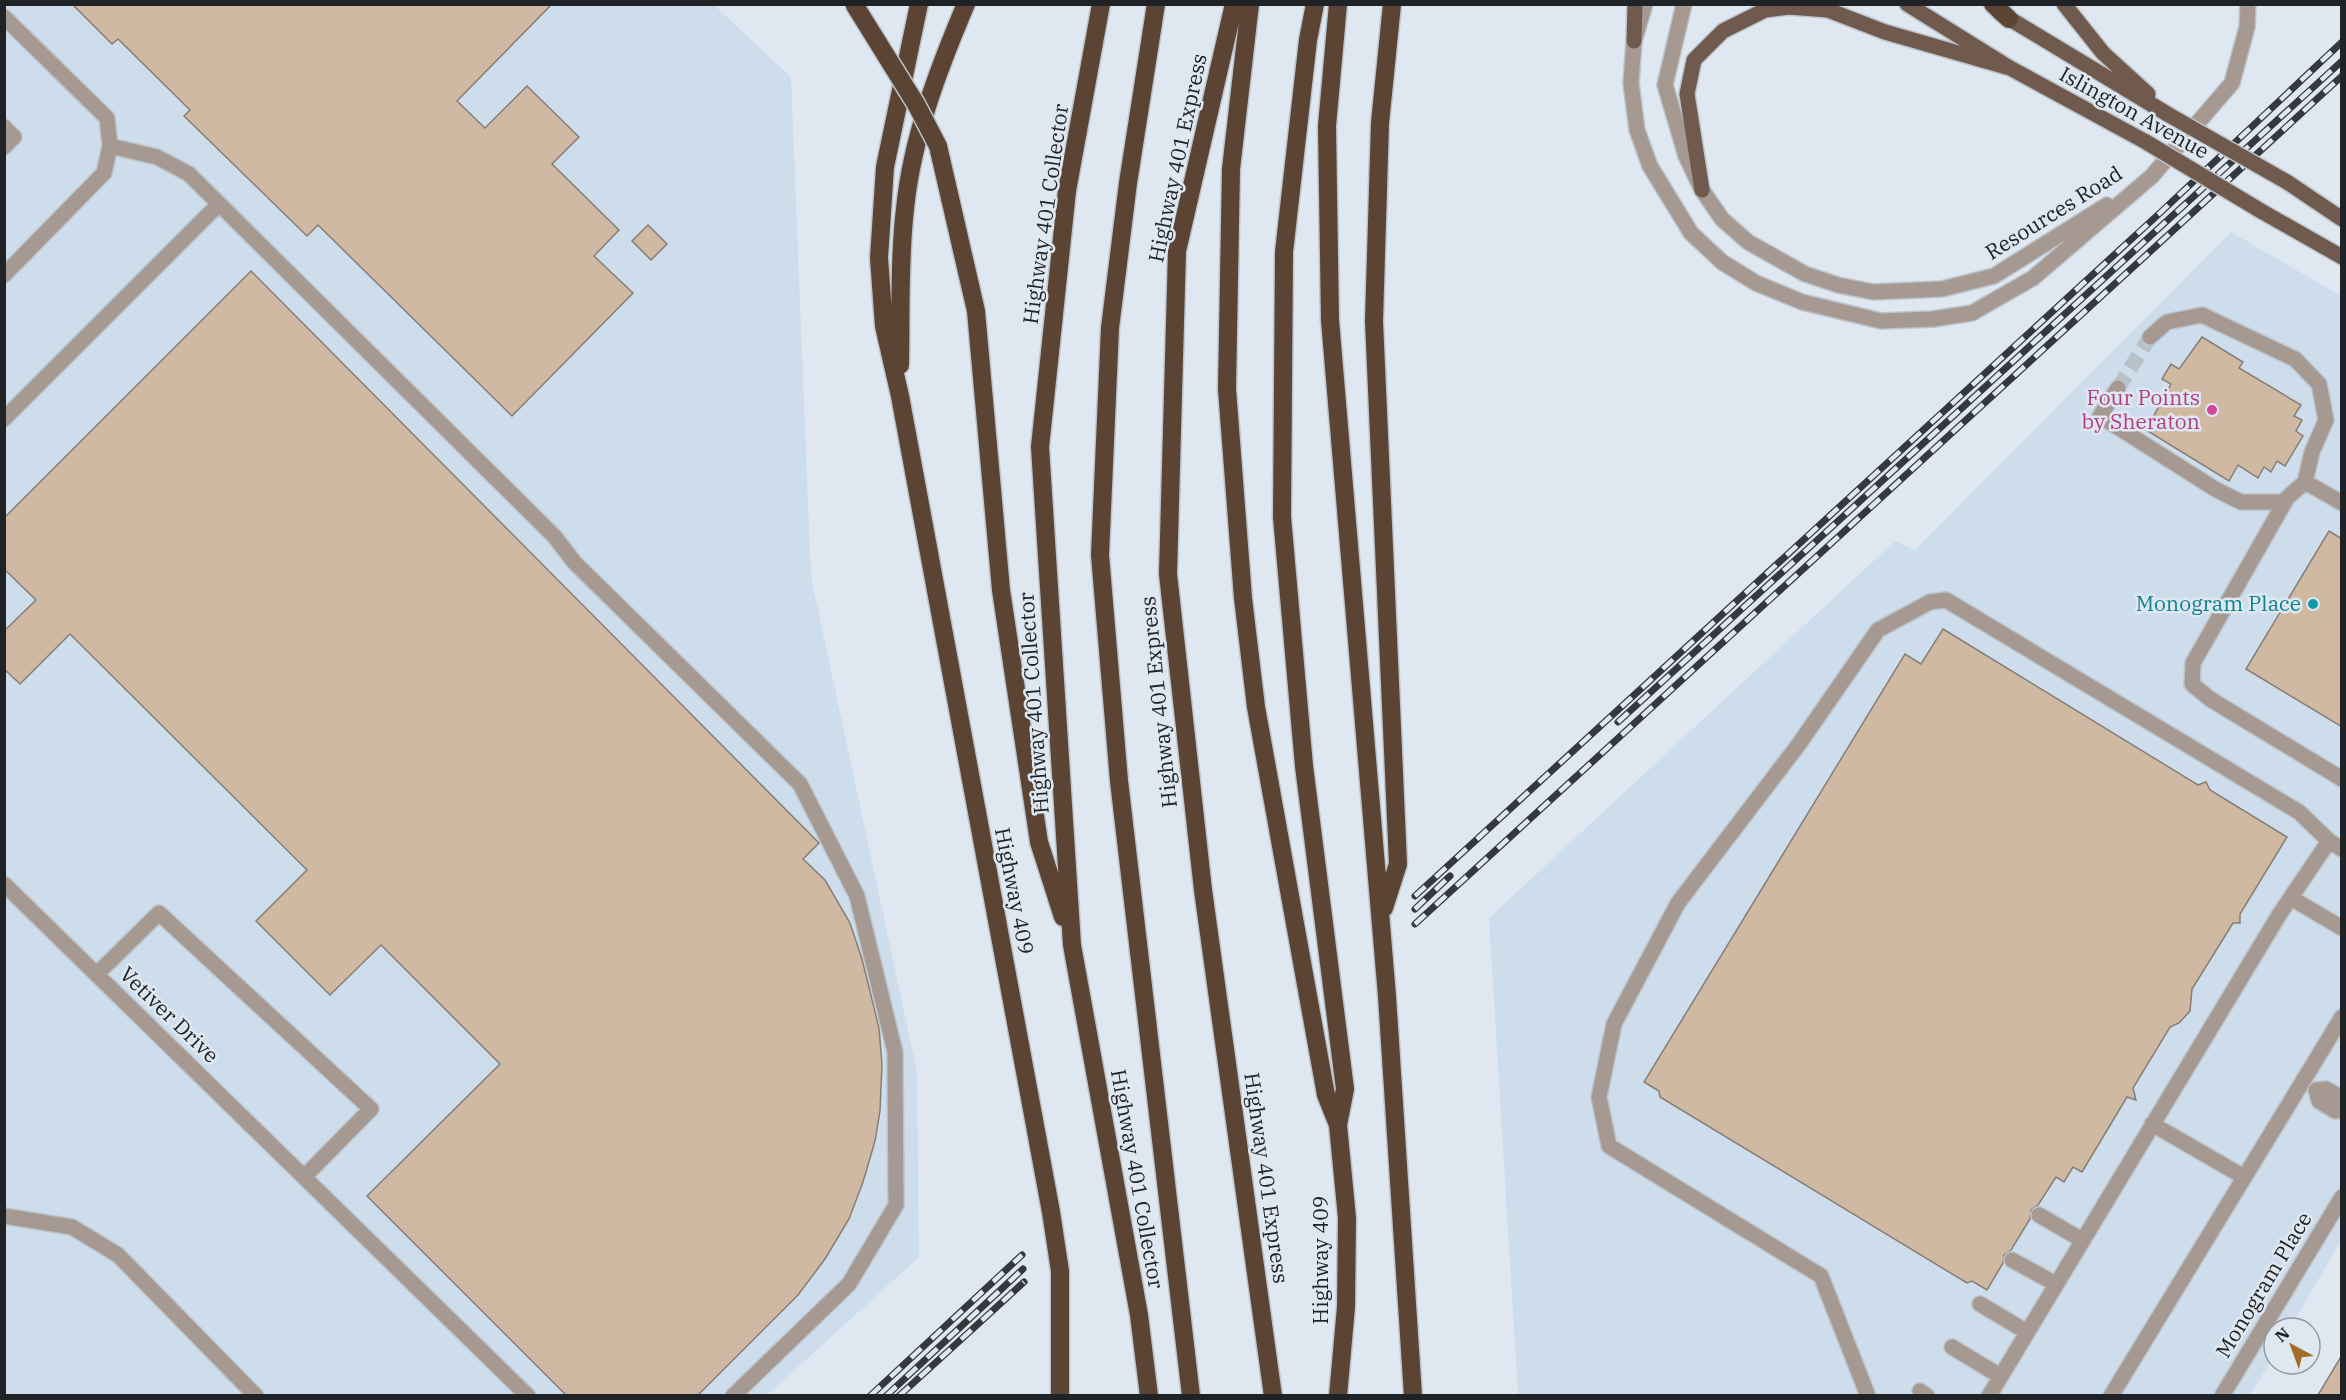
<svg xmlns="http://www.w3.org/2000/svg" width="2346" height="1400" font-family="'IBM Plex Serif',serif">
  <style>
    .built { fill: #ceddec }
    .building { fill: #d0b9a3; stroke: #867e76; stroke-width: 1.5 }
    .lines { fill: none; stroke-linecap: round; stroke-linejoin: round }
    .minor-tunnel { stroke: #b9c1c8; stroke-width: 15; stroke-dasharray: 15 8; stroke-linecap: butt }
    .minor-casing { stroke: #bdc5cc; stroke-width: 18 }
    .major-casing { stroke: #bdc5cc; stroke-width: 18 }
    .highway-casing { stroke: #bdc5cc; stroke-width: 21 }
    .minor { stroke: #a69992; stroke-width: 15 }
    .major { stroke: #705a4e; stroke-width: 15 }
    .highway { stroke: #5c4435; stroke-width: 18 }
    .rail-casing { stroke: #35383c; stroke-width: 7 }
    .rail { stroke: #dfe8f1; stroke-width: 4.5; stroke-dasharray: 14; stroke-linecap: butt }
    .major-bridge-casing { stroke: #bdc5cc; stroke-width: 18; stroke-linecap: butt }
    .highway-bridge-casing { stroke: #bdc5cc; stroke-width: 21; stroke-linecap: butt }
    .major-bridge { stroke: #705a4e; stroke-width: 15 }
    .highway-bridge { stroke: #5c4435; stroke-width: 18 }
    .hotel-dot { fill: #d1479c; stroke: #dfe8f1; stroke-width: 2 }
    .culture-dot { fill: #0f9aa8; stroke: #dfe8f1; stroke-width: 2 }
    .labels { text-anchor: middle; stroke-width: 5; stroke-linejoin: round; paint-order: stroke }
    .street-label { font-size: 21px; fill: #202326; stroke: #dfe8f1 }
    .hotel-label { font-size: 21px; fill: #b23c85; stroke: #dfe8f1; text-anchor: end }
    .culture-label { font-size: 21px; fill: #0d838f; stroke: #dfe8f1; text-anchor: end }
  </style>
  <rect width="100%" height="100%" fill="#dfe8f1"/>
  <!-- built -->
  <path class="built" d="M5 5H714L791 77 811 577 917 1072 919 1257 767 1395 5 1396Z
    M2231 232 2341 296V1241L2290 1328H2274V1356L2250 1395H1518L1489 918 1895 541 1915 550Z"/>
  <!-- building -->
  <path class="building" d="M72 4H552L457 101 485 128 527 86 579 137 552 164 619 230 594 256 633 293 512 416 318 225 307 236 184 116 190 110 118 39 112 44Z
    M648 225 667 244 651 260 632 241Z
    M251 271 819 843 803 859 825 880 850 923 862 959 879 1028 882 1065 880 1111 875 1141 863 1182 849 1219 825 1259 798 1295 698 1395H566L367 1196 500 1064 381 945 330 995 256 921 307 870 70 634 20 684 4 669V631L36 600 4 569V518Z
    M2202 337 2243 362 2239 368 2301 405 2294 416 2302 420 2296 431 2303 436 2285 466 2277 461 2271 472 2264 467 2258 478 2238 465 2229 481 2146 430 2171 384 2162 379 2171 364 2179 369Z
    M2329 531 2342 539V727L2246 669Z
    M1943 629 2198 785 2206 782 2210 790 2287 837 2240 914V923H2233L2192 989 2190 1011 2179 1023 2170 1027 2133 1088 2136 1100 2127 1097 2082 1172 2073 1167 2064 1182 2056 1177 2038 1205 2031 1210 2030 1219 2011 1250 2004 1255 2003 1263 1987 1290 1972 1281 1967 1283 1660 1097 1659 1091 1644 1082 1905 654 1921 664Z
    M2342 1355V1395H2318Z"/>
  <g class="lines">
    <!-- minor-tunnel -->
    <path class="minor-tunnel" d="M2118 388 2150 337"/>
    <!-- minor casing -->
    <g class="minor-casing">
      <path id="minor" d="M1645 4 1634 41 1631 83 1637 130 1650 166 1691 233 1722 262 1756 283 1802 302 1881 321 1933 319 1972 313 2033 278 2152 176 2232 83 2247 27 2248 4
        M1684 4 1665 85 1686 156 1702 190 1722 219 1748 242 1805 274 1838 285 1873 292 1942 289 1994 276 2107 205
        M4 17 107 118 110 146 104 173 4 275
        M4 127 14 137 4 147
        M110 146 157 157 189 174 555 537 574 562 800 784 857 896 895 1052 896 1205 849 1284 733 1396
        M2150 337 2167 322 2202 315 2295 359 2319 384 2326 420 2312 452 2305 482
        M2118 388 2100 416 2215 489 2241 502H2285
        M4 419 219 204
        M2342 503 2305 482 2287 498 2193 663 2192 684 2210 699 2342 779
        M4 884 528 1396
        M2291 898 2342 928
        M97 974 159 913 371 1109 304 1177
        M2342 1098 2326 1089 2316 1090 2319 1101 2335 1111 2342 1110
        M2152 1124 2244 1177
        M2039 1215 2082 1240
        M4 1216 72 1227 118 1255 256 1396
        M2012 1260 2056 1284
        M1980 1304 2027 1332
        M1952 1347 2000 1376
        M1920 1391 1927 1396
        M1868 1396 1821 1276 1609 1146 1599 1097 1614 1024 1678 903 1799 744 1878 630 1930 602 1946 600 2299 812 2329 841 2342 849
        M1989 1396 2279 915 2329 841
        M2111 1396 2342 1017
        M2222 1396 2342 1197"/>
    </g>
    <!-- major casing -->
    <g class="major-casing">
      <path id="major" d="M1907 4 2010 68 2146 142
        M2064 4 2103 53 2148 94
        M2000 13 2169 115
        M1634 41 1635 4
        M2287 182 2342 219
        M1702 190 1687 94 1694 60 1723 31 1765 10 1789 7 1828 10 1885 32 2010 68
        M2261 211 2342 257"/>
    </g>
    <!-- highway casing -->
    <g class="highway-casing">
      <path id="highway" d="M919 4 885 167 879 258 884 326 900 396 1051 1212 1060 1271V1396
        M1101 4 1067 191 1040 447 1072 945 1139 1315 1149 1396
        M1156 4 1128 183 1110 328 1100 555 1119 781 1191 1396
        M1234 4 1177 251 1168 574 1203 890 1273 1396
        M1250 4 1231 169 1227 389 1243 598 1256 707 1305 979 1326 1095 1338 1125
        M1315 4 1308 40 1284 252 1282 517 1304 766 1345 1089 1338 1125 1347 1218 1346 1307 1338 1396
        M1338 4 1327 126 1330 320 1387 996 1413 1396
        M1993 4 2009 19
        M950 198 976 311 1001 590 1039 842 1063 917
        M900 365C901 314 899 260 905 209 912 138 938 70 966 4
        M1384 908 1398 864 1374 321 1380 123 1392 4"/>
    </g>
    <!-- minor -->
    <use href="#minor" class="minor"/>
    <!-- major -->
    <use href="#major" class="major"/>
    <!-- highway -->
    <use href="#highway" class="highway"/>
    <!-- rail casing -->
    <g class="rail-casing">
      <path id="rail" d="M1618 722 2342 61
        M1415 896 2161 212 2342 42
        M1415 909 1450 876
        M1415 924 2342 76
        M870 1396 1022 1255
        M886 1396 1023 1269
        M899 1396 1024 1282"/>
    </g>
    <!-- rail -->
    <use href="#rail" class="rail"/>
    <!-- major-bridge casing -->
    <g class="major-bridge-casing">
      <path id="major-bridge" d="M2169 115 2287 182
        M2146 142 2261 211"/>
    </g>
    <!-- highway-bridge casing -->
    <g class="highway-bridge-casing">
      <path id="highway-bridge" d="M854 4 916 104 938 146 950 198"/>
    </g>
    <!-- major-bridge -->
    <use href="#major-bridge" class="major-bridge"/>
    <!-- highway-bridge -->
    <use href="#highway-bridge" class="highway-bridge"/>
  </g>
  <!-- markers -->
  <circle class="hotel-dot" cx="2212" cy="410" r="6"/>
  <circle class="culture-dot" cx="2313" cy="604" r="6"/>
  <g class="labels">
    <!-- street labels -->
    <g class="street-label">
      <text transform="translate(2134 113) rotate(29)" y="7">Islington Avenue</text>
      <text transform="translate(1178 158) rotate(-78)" y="7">Highway 401 Express</text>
      <text transform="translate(2054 213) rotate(-32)" y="7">Resources Road</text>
      <text transform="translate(1046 214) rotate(-82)" y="7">Highway 401 Collector</text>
      <text transform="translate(1159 702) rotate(-96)" y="7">Highway 401 Express</text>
      <text transform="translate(1034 703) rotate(-94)" y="7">Highway 401 Collector</text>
      <text transform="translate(1014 891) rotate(79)" y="7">Highway 409</text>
      <text transform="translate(169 1015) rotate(44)" y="7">Vetiver Drive</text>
      <text transform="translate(1266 1178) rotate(82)" y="7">Highway 401 Express</text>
      <text transform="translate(1137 1179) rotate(80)" y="7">Highway 401 Collector</text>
      <text transform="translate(1321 1260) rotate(-90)" y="7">Highway 409</text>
      <text transform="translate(2264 1285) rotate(-59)" y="7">Monogram Place</text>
    </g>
    <!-- hotel labels -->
    <g class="hotel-label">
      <text x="2200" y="405">Four Points<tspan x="2200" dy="24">by Sheraton</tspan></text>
    </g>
    <!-- culture labels -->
    <g class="culture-label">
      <text x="2301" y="611">Monogram Place</text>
    </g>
  </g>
  <!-- border -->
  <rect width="2346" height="1400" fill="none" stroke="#202326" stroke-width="12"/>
  <!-- north arrow -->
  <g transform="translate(2292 1346) rotate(319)"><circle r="28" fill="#dfe8f1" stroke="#9399a0" stroke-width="1.5"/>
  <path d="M0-4.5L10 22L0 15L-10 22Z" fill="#a36d28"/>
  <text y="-9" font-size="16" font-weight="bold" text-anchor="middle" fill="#202326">N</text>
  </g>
</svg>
